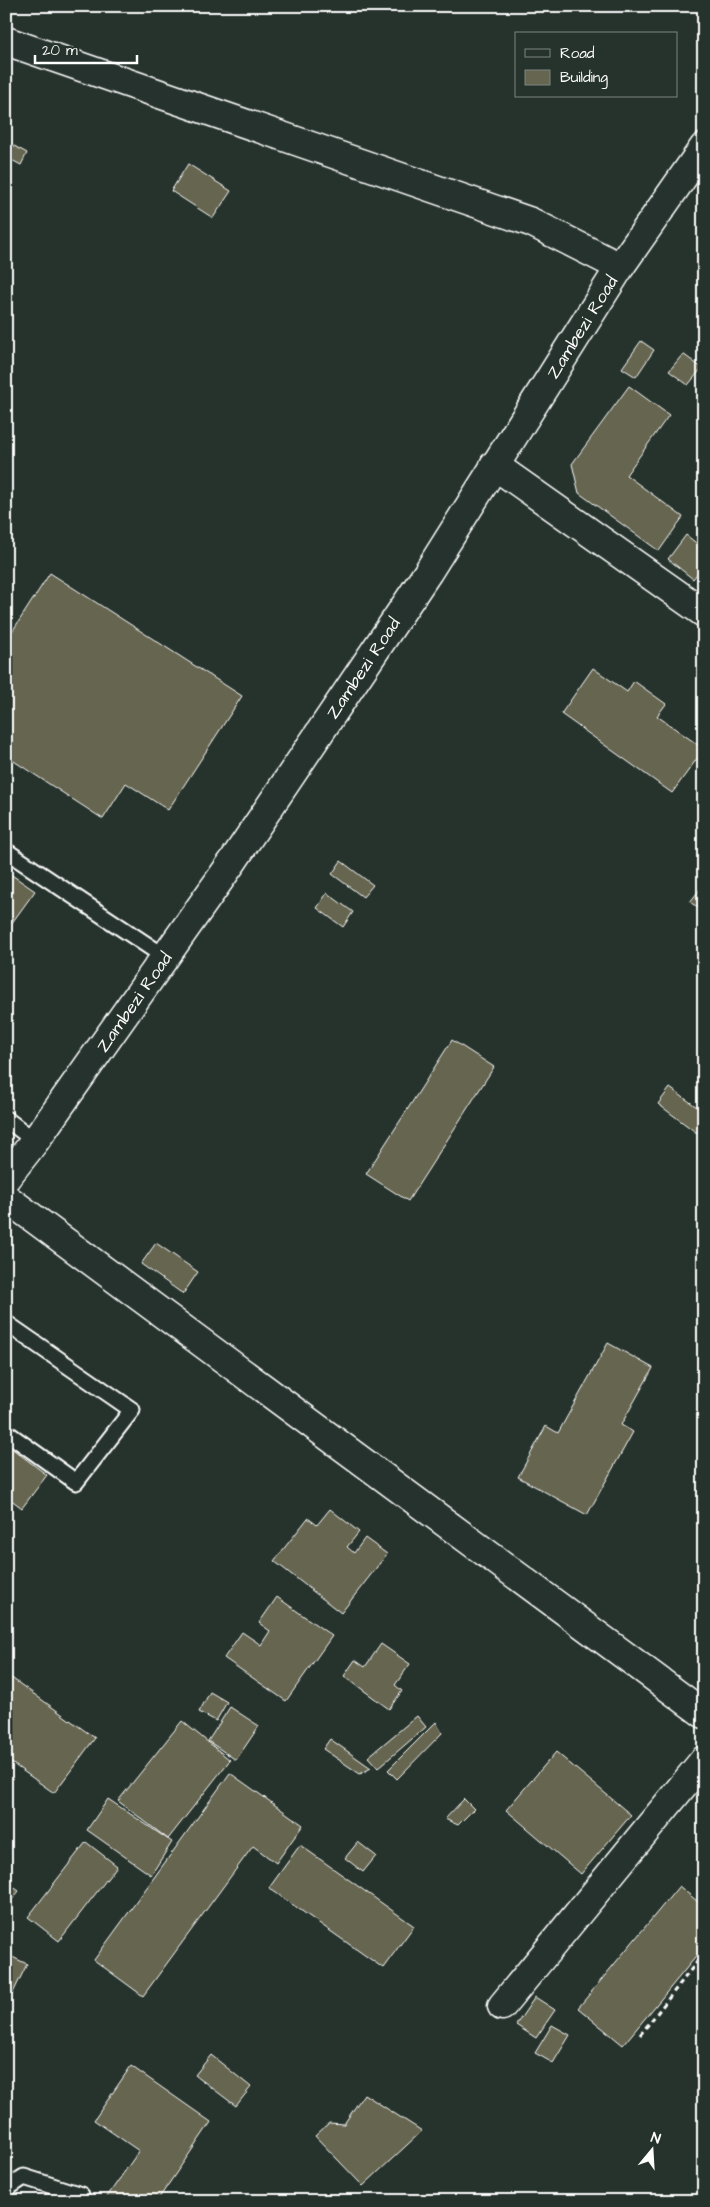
<svg xmlns="http://www.w3.org/2000/svg" width="710" height="2207" font-family="'Architects Daughter',sans-serif">
  <style>
    .building { fill: #666550; stroke: #fff }
    .lines { fill: none; stroke-linecap: round; stroke-linejoin: round }
    .lane-casing { stroke: #fff; stroke-width: 19 }
    .street-casing { stroke: #fff; stroke-width: 31 }
    .secondary-casing { stroke: #fff; stroke-width: 31 }
    .path { stroke: #fff; stroke-width: 3; stroke-dasharray: 5 4; stroke-linecap: butt }
    .lane { stroke: #26332d; stroke-width: 15 }
    .street { stroke: #26332d; stroke-width: 28 }
    .secondary { stroke: #26332d; stroke-width: 28 }
    .labels { text-anchor: middle; stroke-width: 4.5; stroke-linejoin: round; paint-order: stroke }
    .street-label { font-size: 18px; fill: #fff; stroke: #26332d }
  </style>
  <rect width="100%" height="100%" fill="#26332d"/>
  <filter id="ink" filterUnits="userSpaceOnUse"><feTurbulence type="fractalNoise" baseFrequency=".02" numOctaves="2"/><feDisplacementMap in="SourceGraphic" scale="10" xChannelSelector="R" yChannelSelector="G"/><feConvolveMatrix kernelMatrix="1 2 1 2 8 2 1 2 1" color-interpolation-filters="sRGB"/></filter>
  <g filter="url(#ink)">
    <!-- building -->
    <path class="building" d="M7 142 27 153 21 165 6 157Z
      M188 164 231 191 213 218 171 191Z
      M641 341 654 350 636 377 622 368Z
      M683 354 702 368 688 385 669 371Z
      M629 386 669 415 626 475 683 517 659 551 579 493 572 464Z
      M704 513V523L699 519Z
      M686 535 704 549V565L693 579 668 559Z
      M50 573 242 696 168 810 126 783 103 819 6 756V641Z
      M593 668 627 692 634 681 666 704 657 716 704 749 672 793 561 714Z
      M341 861 373 885 363 897 332 874Z
      M6 871 35 891 6 931Z
      M704 884V912L690 902Z
      M327 893 353 912 343 927 317 908Z
      M452 1040 494 1067 408 1201 366 1174Z
      M670 1088 704 1112V1125L697 1133 658 1104Z
      M156 1243 198 1272 183 1294 141 1264Z
      M608 1343 653 1368 621 1425 633 1432 587 1515 518 1477 546 1426 558 1433Z
      M6 1444 47 1475 22 1508 6 1496Z
      M330 1509 359 1532 347 1547 354 1553 365 1538 387 1554 341 1613 274 1561 308 1518 317 1525Z
      M277 1597 332 1636 286 1701 224 1658 242 1632 261 1645 270 1631 259 1623Z
      M381 1644 410 1664 395 1685 402 1691 389 1709 344 1676 355 1660 365 1667Z
      M6 1674 95 1738 54 1793 6 1759Z
      M210 1692 227 1702 216 1721 199 1712Z
      M230 1707 259 1726 236 1760 208 1741Z
      M417 1716 426 1727 378 1768 368 1757Z
      M182 1721 230 1760 168 1839 118 1801Z
      M436 1722 442 1733 397 1779 388 1770Z
      M330 1739 371 1768 360 1774 323 1749Z
      M556 1752 631 1815 581 1874 506 1810Z
      M230 1773 303 1825 276 1863 253 1846 143 1996 94 1960Z
      M108 1799 172 1842 151 1875 87 1830Z
      M464 1799 474 1809 458 1825 445 1819Z
      M86 1842 117 1866 59 1941 28 1917Z
      M358 1842 376 1856 363 1872 345 1858Z
      M300 1845 414 1926 383 1968 269 1888Z
      M6 1882 19 1891 6 1907Z
      M679 1886 704 1907V1947L623 2045 578 2008Z
      M6 1954 27 1964 12 1995 6 1993Z
      M535 1997 555 2010 536 2038 516 2025Z
      M552 2025 570 2035 553 2063 535 2053Z
      M211 2055 251 2087 236 2106 195 2075Z
      M131 2066 211 2122 157 2201H104L139 2151 94 2120Z
      M364 2094 422 2131 363 2186 315 2136 329 2123 344 2124Z"/>
    <g class="lines">
      <!-- lane casing -->
      <g class="lane-casing">
        <path id="lane" d="M6 851 165 957
          M6 1119 35 1141
          M6 1323 132 1410 76 1482 6 1432
          M6 2189 24 2177 81 2195"/>
      </g>
      <!-- street casing -->
      <g class="street-casing">
        <path id="street" d="M6 41 531 222 620 267
          M494 465 704 613
          M6 1198 704 1714
          M502 2006 704 1760"/>
      </g>
      <!-- secondary casing -->
      <g class="secondary-casing">
        <path id="secondary" d="M6 1178 35 1141 233 861 428 572 620 267 704 147"/>
      </g>
      <!-- path -->
      <path class="path" d="M640 2035 704 1953"/>
      <!-- lane -->
      <use href="#lane" class="lane"/>
      <!-- street -->
      <use href="#street" class="street"/>
      <!-- secondary -->
      <use href="#secondary" class="secondary"/>
    </g>
  </g>
  <g class="labels">
    <!-- street labels -->
    <g class="street-label">
      <text transform="translate(582 327) rotate(-58)" y="6">Zambezi Road</text>
      <text transform="translate(363 668) rotate(-56)" y="6">Zambezi Road</text>
      <text transform="translate(134 1002) rotate(-55)" y="6">Zambezi Road</text>
    </g>
  </g>
  <!-- margin -->
  <rect width="710" height="2207" fill="none" stroke="#26332d" stroke-width="25"/>
  <rect x="12" y="12" width="685" height="2182" fill="none" stroke="#fff" stroke-width="2" filter="url(#ink)"/>
  <!-- legend -->
  <rect x="515" y="32" width="162" height="65" fill="#26332d" stroke="#7d8581"/>
  <rect x="525" y="49" width="25" height="8" fill="#26332d" stroke="#7d8581"/>
  <text x="560" y="58" font-size="15" fill="#ffffff">Road</text>
  <rect x="525" y="70" width="25" height="15" fill="#666550" stroke="#7d8581"/>
  <text x="560" y="82" font-size="15" fill="#ffffff">Building</text>
  <!-- north arrow -->
  <g transform="translate(652 2150) rotate(18)" stroke="#26332d" stroke-width="4" paint-order="stroke">
  <path d="M0-4L9 19L0 12L-9 19Z" fill="#ffffff"/>
  <text y="-8" font-size="14" font-weight="bold" text-anchor="middle" fill="#ffffff">N</text>
  </g>
  <!-- scale -->
  <path d="M35 55v8h102v-8" fill="none" stroke="#ffffff" stroke-width="2.5"/>
  <text x="42" y="55" font-size="15" fill="#ffffff" stroke="#26332d" stroke-width="4" paint-order="stroke">20 m</text>
</svg>
